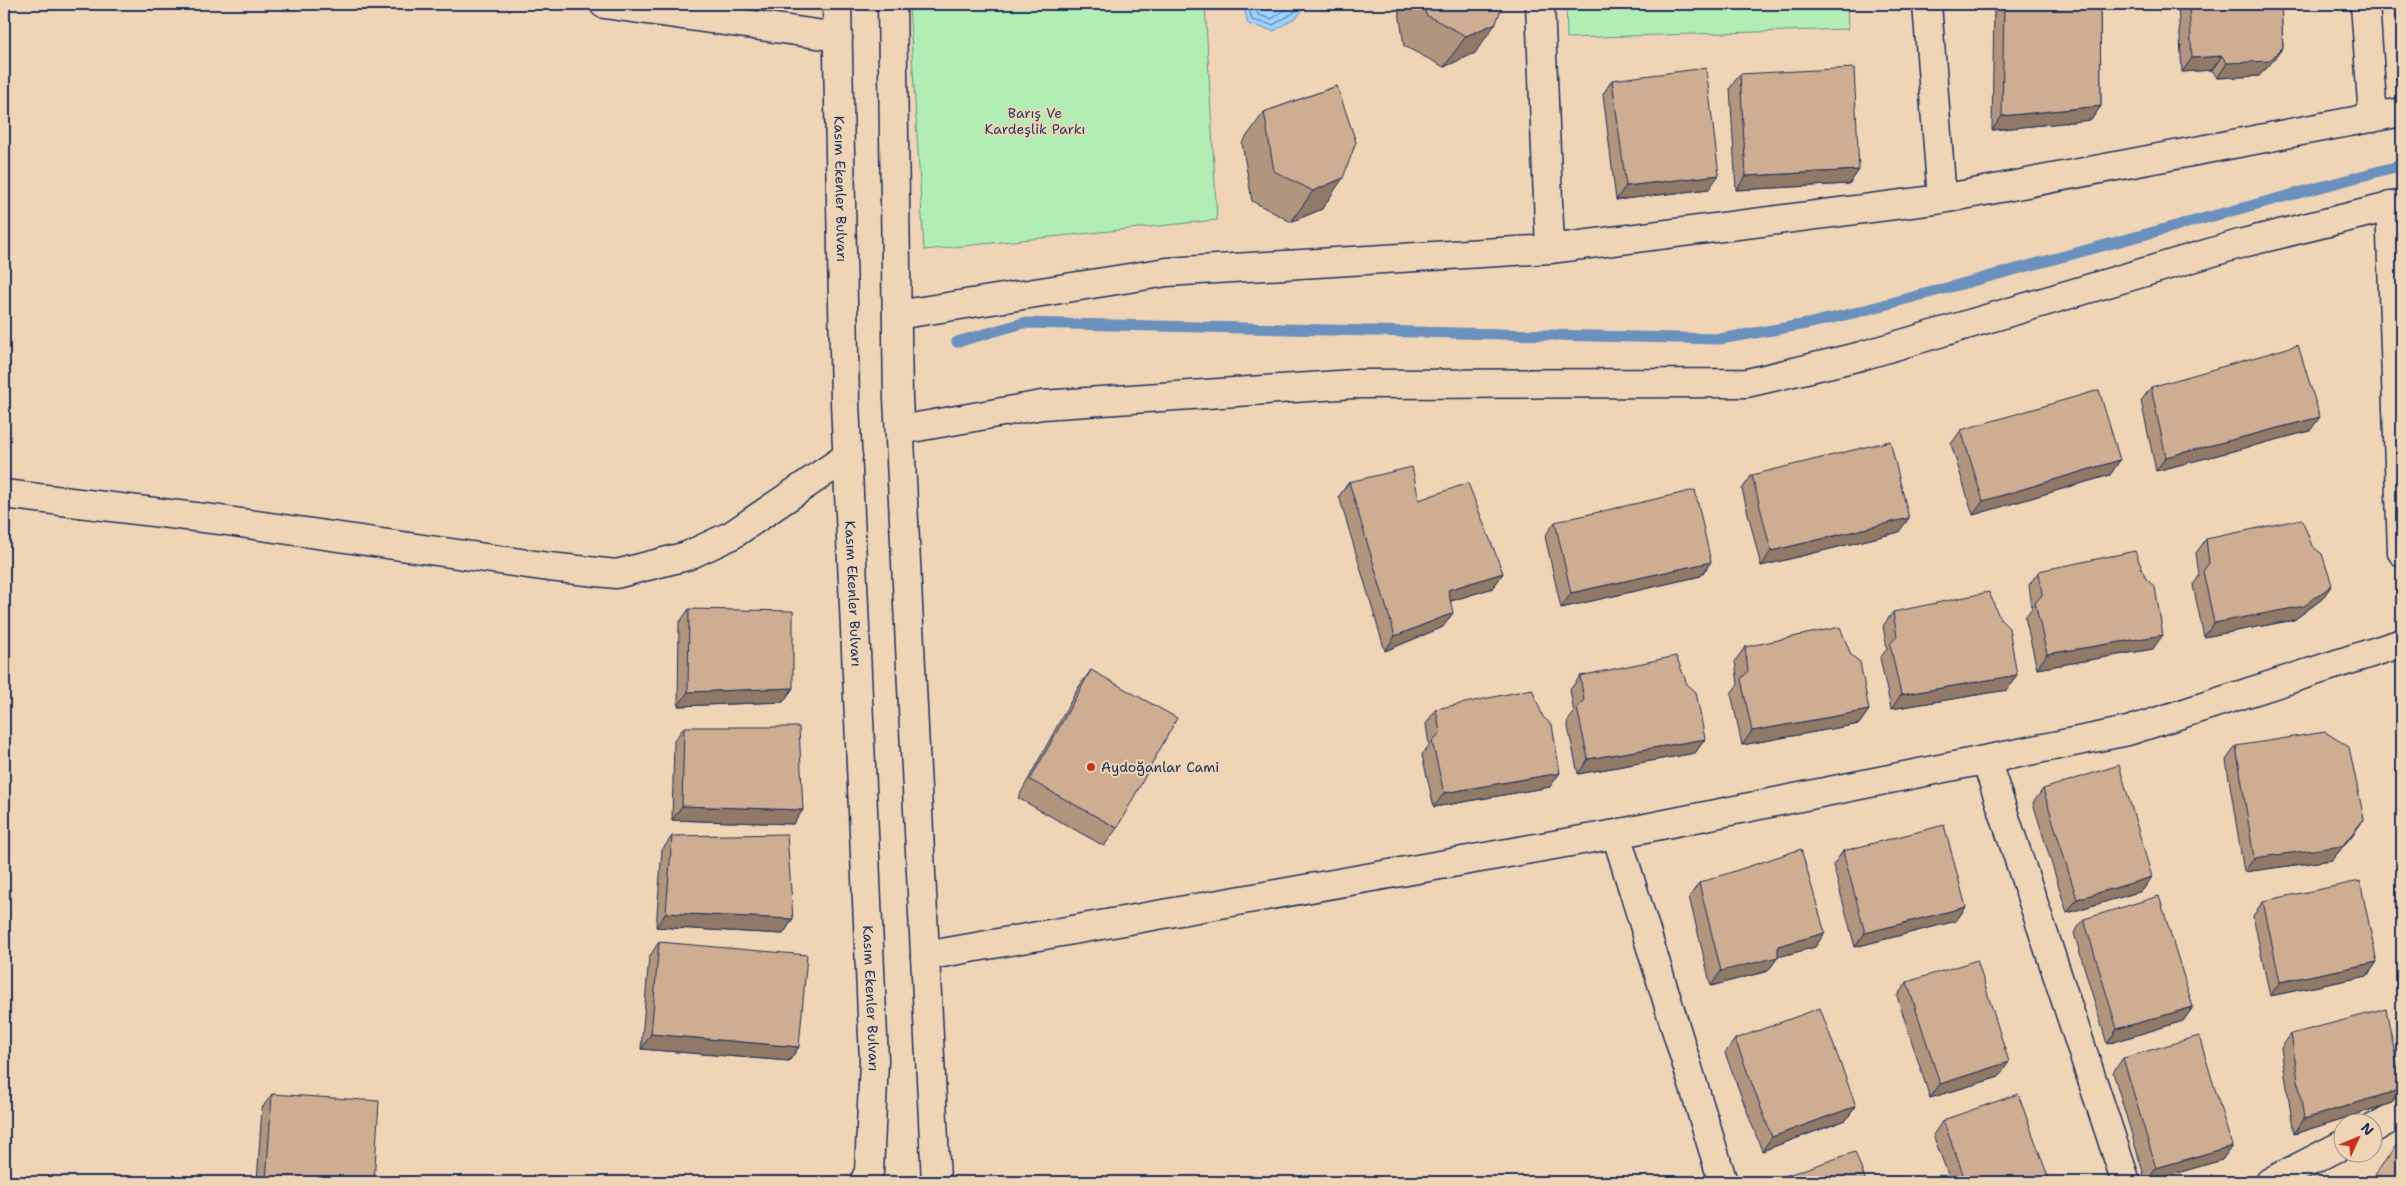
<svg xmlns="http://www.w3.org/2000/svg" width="2406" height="1186" font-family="'Shantell Sans',sans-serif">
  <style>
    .park { fill: #b2eeb3; stroke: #668e88 }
    .water { fill: #9ed1fc; stroke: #6a90bd }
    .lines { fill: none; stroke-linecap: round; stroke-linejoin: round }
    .shore { stroke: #4f709d; stroke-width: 1 }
    .stream { stroke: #6a90bd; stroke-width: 11 }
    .minor-casing { stroke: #1b2f5e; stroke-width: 31 }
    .tertiary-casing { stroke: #1b2f5e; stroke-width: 31 }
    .minor { stroke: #efd5b6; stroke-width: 28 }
    .tertiary { stroke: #efd5b6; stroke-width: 28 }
    .wall { fill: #b1957e; stroke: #1b2f5e }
    .shaded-wall { fill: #907966; stroke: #1b2f5e }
    .building { fill: #cead92; stroke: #1b2f5e }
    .poi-dot { fill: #c8321e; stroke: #efd5b6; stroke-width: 2 }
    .labels { text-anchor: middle; stroke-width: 4; stroke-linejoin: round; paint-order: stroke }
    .park-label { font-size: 14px; fill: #2a4266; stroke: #efd5b6 }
    .street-label { font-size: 14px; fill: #1b2f5e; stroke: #efd5b6 }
    .poi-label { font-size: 14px; fill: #1b2f5e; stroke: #efd5b6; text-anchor: start }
  </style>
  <rect width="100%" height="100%" fill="#efd5b6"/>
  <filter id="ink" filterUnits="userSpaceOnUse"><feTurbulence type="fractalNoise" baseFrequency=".02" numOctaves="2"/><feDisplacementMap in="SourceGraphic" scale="10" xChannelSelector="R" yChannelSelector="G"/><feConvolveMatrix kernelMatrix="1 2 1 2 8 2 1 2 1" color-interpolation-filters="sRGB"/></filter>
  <g filter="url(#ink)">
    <!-- park -->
    <path class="park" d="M909 4H1205L1217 220 924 250Z
      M1566 4H1847L1848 29 1567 38Z"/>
    <!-- water -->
    <path class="water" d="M1243 4H1305L1299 15 1274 31 1248 24Z"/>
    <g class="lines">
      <!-- shore -->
      <path class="shore" d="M1248 4 1252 20 1273 25 1295 12 1299 4
        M1255 4 1258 15 1272 19 1292 4"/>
      <!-- stream -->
      <path class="stream" d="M957 342 1023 323 1720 339 1807 324 1854 313 2402 165"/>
      <!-- minor casing -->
      <g class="minor-casing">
        <path id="minor" d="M604 4 838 37
          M1540 4 1550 249
          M1927 4 1942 199
          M2365 4 2373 118
          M2390 206 2402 552
          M897 315 1167 272 1550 249 1942 199 2402 112
          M4 494 220 520 549 567 616 574 687 556 732 535 848 456
          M1986 760 2126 1182
          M1616 834 1723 1182
          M925 956 1616 834 2128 731 2402 643
          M2374 1128 2402 1112
          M2270 1182 2344 1144"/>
      </g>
      <!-- tertiary casing -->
      <g class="tertiary-casing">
        <g id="tertiary">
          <path id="s1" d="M837 4 845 402 874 1060 869 1172 864 1182"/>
          <path d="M892 4 898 398 936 1182"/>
          <path d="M900 430 1042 405 1354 384 1747 383 1861 356 2243 243 2402 204"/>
        </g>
      </g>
      <!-- minor -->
      <use href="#minor" class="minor"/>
      <!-- tertiary -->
      <use href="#tertiary" class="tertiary"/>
    </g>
    <!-- wall -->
    <path class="wall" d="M1398 4H1503L1475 53 1444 67 1404 46Z
      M1994 4H2100L2101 106 2091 120 1992 130Z
      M2178 4H2281L2283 47 2273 61 2259 76 2217 78 2212 70 2182 72Z
      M2394 4H2402V21H2395Z
      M1740 74 1859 170 1849 184 1736 190 1730 88Z
      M1612 80 1709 189 1616 200 1603 94Z
      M1337 86 1322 209 1291 222 1252 201 1242 143 1264 112Z
      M2151 387 2310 431 2156 471 2141 401Z
      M1961 430 2120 460 2110 475 1973 515 1951 444Z
      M1752 475 1899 532 1761 566 1742 489Z
      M1349 482 1419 500 1503 573 1493 588 1451 601 1443 627 1385 651 1339 496Z
      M1555 522 1701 576 1561 608 1545 536Z
      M2206 539 2322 599 2294 620 2204 637 2193 585 2199 576 2196 553Z
      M2039 571 2153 649 2037 669 2025 617 2032 608 2029 585Z
      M689 609 793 688 783 702 678 706 679 623Z
      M1893 612 2000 619 2007 690 1891 709 1880 658 1887 649 1883 626Z
      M1745 647 1869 710 1859 724 1742 745 1731 693 1738 684 1735 661Z
      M1091 670 1117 828 1104 846 1018 798 1078 688Z
      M1580 676 1705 739 1695 753 1578 774 1567 722 1574 713 1570 690Z
      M1436 709 1550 787 1434 807 1422 755 1429 745 1426 724Z
      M684 727 803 810 793 824 672 820 674 741Z
      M2236 746 2364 819 2354 833 2332 860 2244 872 2226 760Z
      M2043 789 2152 877 2142 891 2067 913 2033 803Z
      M672 836 793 919 783 934 656 927 662 850Z
      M1843 851 1966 907 1956 921 1855 947 1833 865Z
      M1699 883 1825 933 1815 947 1778 957 1768 971 1711 986 1689 897Z
      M2263 901 2377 962 2367 976 2270 996 2253 916Z
      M2084 919 2193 1007 2183 1021 2107 1044 2074 933Z
      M659 942 799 1047 789 1061 641 1049 649 957Z
      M1907 982 1999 1077 1930 1098 1897 996Z
      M2291 1034 2402 1089 2392 1103 2294 1134 2281 1048Z
      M1735 1039 1856 1106 1846 1120 1762 1151 1725 1053Z
      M2123 1058 2232 1146 2222 1160 2146 1182 2113 1072Z
      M272 1094 374 1182H257L262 1108Z
      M1943 1120 2050 1182H1951L1933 1135Z"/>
    <!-- shaded-wall -->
    <path class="shaded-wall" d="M2402 10V21H2395Z
      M1496 23 1475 53 1444 67 1466 36Z
      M2283 47 2273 61 2259 76 2217 78 2227 63Z
      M2222 56 2212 70 2182 72 2192 58Z
      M2101 106 2091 120 1992 130 2002 116Z
      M1859 170 1849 184 1736 190 1746 176Z
      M1719 175 1709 189 1616 200 1626 186Z
      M1343 178 1322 209 1291 222 1313 191Z
      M2320 417 2310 431 2156 471 2166 457Z
      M2120 460 2110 475 1973 515 1983 501Z
      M1909 518 1899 532 1761 566 1771 551Z
      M1711 562 1701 576 1561 608 1571 593Z
      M1503 573 1493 588 1438 605 1448 590Z
      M2332 585 2322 599 2294 620 2204 637 2214 623Z
      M1453 613 1443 627 1385 651 1395 636Z
      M2163 635 2153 649 2037 669 2047 654Z
      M2017 675 2007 690 1891 709 1901 695Z
      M793 688 783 702 678 706 688 692Z
      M1869 710 1859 724 1742 745 1752 731Z
      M1705 739 1695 753 1578 774 1588 759Z
      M1560 773 1550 787 1434 807 1444 793Z
      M682 806 803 810 793 824 672 820Z
      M2364 819 2354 833 2332 860 2244 872 2254 858Z
      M2152 877 2142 891 2067 913 2077 899Z
      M1966 907 1956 921 1855 947 1865 933Z
      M666 913 793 919 783 934 656 927Z
      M1825 933 1815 947 1778 957 1768 971 1711 986 1721 971 1778 946Z
      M2377 962 2367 976 2270 996 2280 982Z
      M2193 1007 2183 1021 2107 1044 2117 1029Z
      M651 1034 799 1047 789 1061 641 1049Z
      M2009 1062 1999 1077 1930 1098 1940 1084Z
      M2402 1089 2392 1103 2294 1134 2304 1119Z
      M1856 1106 1846 1120 1762 1151 1772 1137Z
      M2232 1146 2222 1160 2147 1182 2156 1168Z"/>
    <!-- building -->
    <path class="building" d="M1424 4H1503L1496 23 1466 36 1426 15Z
      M2004 4H2100L2101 106 2002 116Z
      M2189 4H2281L2283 47 2269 61 2227 63 2222 56 2192 58Z
      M1706 68 1719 175 1626 186 1612 80Z
      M1854 68 1859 170 1746 176 1740 74Z
      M1337 86 1356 142 1343 178 1313 191 1274 171 1264 112Z
      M2298 345 2320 417 2166 457 2151 387Z
      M2099 390 2120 460 1983 501 1961 430Z
      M1890 441 1909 518 1771 551 1752 475Z
      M1412 467 1419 500 1468 483 1503 573 1448 590 1453 613 1395 636 1349 482Z
      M1695 490 1711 562 1571 593 1555 522Z
      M2302 519 2312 546 2322 554 2332 585 2304 606 2214 623 2203 571 2209 563 2206 539Z
      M2135 551 2146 579 2155 587 2163 635 2047 654 2035 603 2042 595 2039 571Z
      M1989 592 2000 619 2009 628 2017 675 1901 695 1890 644 1897 636 1893 612Z
      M689 609 793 611V688L688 692Z
      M1840 627 1851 655 1860 662 1869 710 1752 731 1741 679 1748 671 1745 647Z
      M1676 656 1687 684 1696 692 1705 739 1588 759 1577 708 1584 700 1580 676Z
      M1091 670 1177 718 1117 828 1030 780Z
      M1532 689 1543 717 1552 725 1560 773 1444 793 1432 741 1440 733 1436 709Z
      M684 727H799L803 810 682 806Z
      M2325 732 2349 747 2364 819 2342 846 2254 858 2236 746Z
      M2119 765 2152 877 2077 899 2043 789Z
      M1944 825 1966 907 1865 933 1843 851Z
      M787 834 793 919 666 913 672 836Z
      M1801 849 1825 933 1778 946V957L1721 971 1699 883Z
      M2360 881 2377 962 2280 982 2263 901Z
      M2159 896 2193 1007 2117 1029 2084 919Z
      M659 942 807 955 799 1047 651 1034Z
      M1977 960 2009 1062 1940 1084 1907 982Z
      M1820 1008 1856 1106 1772 1137 1735 1039Z
      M2386 1009 2402 1089 2304 1119 2291 1034Z
      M2199 1036 2232 1146 2156 1168 2123 1058Z
      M272 1094 379 1101 374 1182H266Z
      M2018 1094 2050 1182H1966L1943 1120Z
      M2400 1140 2402 1141V1182H2370Z
      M1855 1152 1866 1182H1780L1779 1178Z"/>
  </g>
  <!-- markers -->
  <circle class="poi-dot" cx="1091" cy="767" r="5"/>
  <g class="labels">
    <!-- park labels -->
    <g class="park-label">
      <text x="1035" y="118">Barış Ve<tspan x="1035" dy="16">Kardeşlik Parkı</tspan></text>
    </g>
    <!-- street labels -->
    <g class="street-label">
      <text dy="5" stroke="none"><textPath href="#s1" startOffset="185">Kasım Ekenler Bulvarı</textPath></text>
      <text dy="5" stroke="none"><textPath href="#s1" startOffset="590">Kasım Ekenler Bulvarı</textPath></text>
      <text dy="5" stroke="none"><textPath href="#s1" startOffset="995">Kasım Ekenler Bulvarı</textPath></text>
    </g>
    <!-- poi labels -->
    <g class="poi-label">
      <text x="1101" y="772">Aydoğanlar Cami</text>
    </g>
  </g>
  <!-- margin -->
  <rect width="2406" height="1186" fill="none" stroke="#efd5b6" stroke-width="20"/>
  <rect x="10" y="10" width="2386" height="1166" fill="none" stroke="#1b2f5e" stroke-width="2" filter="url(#ink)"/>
  <!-- north arrow -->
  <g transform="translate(2358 1138) rotate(46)"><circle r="24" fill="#efd5b6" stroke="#9a9393"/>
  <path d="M0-4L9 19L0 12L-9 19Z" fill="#c8321e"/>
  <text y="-8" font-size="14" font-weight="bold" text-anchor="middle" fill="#1b2f5e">N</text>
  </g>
</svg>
